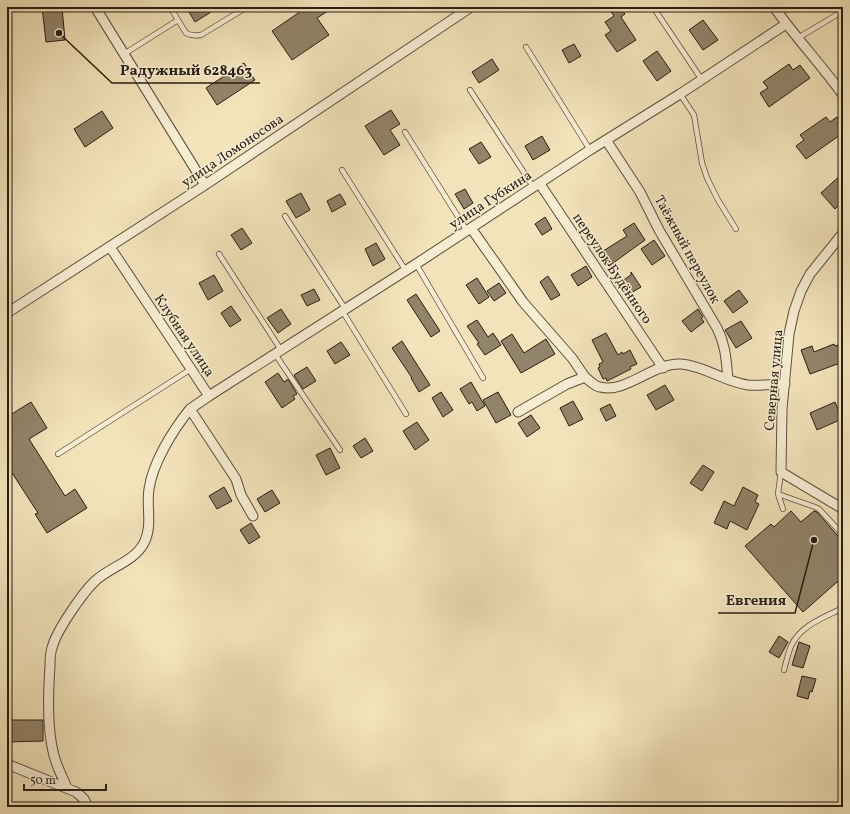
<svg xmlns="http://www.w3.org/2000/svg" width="850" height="814" font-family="Vollkorn,serif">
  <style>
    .building { fill: #92846a; stroke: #291e13 }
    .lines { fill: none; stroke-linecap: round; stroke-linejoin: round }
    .service-casing { stroke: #5c4f3d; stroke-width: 6 }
    .minor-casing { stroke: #5c4f3d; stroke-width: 11 }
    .service { stroke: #f7edd3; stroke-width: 4.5 }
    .minor { stroke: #f7edd3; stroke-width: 9 }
    .labels { text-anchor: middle; stroke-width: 3; stroke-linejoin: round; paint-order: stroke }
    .street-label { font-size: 14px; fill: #291e13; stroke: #f7edd3 }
    .leader { fill: none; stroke: #291e13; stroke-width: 1.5 }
    .callout-dot { fill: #291e13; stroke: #f7edd3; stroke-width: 1.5 }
    .callout-label { font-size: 15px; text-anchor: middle; font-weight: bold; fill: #291e13; stroke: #f7edd3; stroke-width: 3; stroke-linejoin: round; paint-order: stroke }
  </style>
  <rect width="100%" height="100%" fill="#f3e3bb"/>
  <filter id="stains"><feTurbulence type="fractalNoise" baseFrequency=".005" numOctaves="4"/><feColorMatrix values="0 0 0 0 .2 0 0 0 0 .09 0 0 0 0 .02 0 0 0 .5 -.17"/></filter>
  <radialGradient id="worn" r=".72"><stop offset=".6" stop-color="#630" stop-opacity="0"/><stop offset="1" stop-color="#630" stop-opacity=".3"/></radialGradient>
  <!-- building -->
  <path class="building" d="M42 7H62L65 40 46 42Z
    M186 7H219L195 22Z
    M307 7H334L317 18 329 35 292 60 272 31Z
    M608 7H620L625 14 621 17 636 40 617 52 605 35 611 31 605 22 614 16Z
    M703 20 718 40 703 50 689 30Z
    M574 44 581 56 569 63 562 50Z
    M657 51 671 71 657 81 643 61Z
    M492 59 499 70 479 83 472 72Z
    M244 63 255 80 217 105 206 88Z
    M789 64 793 70 800 65 810 78 769 107 760 93 768 88 763 82Z
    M391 110 400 124 390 130 400 145 384 155 365 126Z
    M102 111 113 128 85 147 74 129Z
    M826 117 830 122 837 117 843 126V133L806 159 796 146 804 140 800 135Z
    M542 136 550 150 533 160 525 146Z
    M481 142 491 157 479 164 469 149Z
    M843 173V201L835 209 821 193Z
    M465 189 473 203 464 209 455 194Z
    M301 193 310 210 296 218 286 201Z
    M340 194 346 204 332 212 327 201Z
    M545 217 552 229 542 235 535 224Z
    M634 223 645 240 609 266 600 253 627 236 623 230Z
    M242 228 252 243 241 250 231 235Z
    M654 240 665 256 652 265 641 249Z
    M376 243 385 259 373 266 365 249Z
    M586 266 592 277 578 286 571 275Z
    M631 272 641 287 631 293 622 281 631 275Z
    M214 275 223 291 208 300 199 283Z
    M548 276 560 295 551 300 540 282Z
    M477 278 489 297 479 304 466 285Z
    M499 283 506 293 494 301 487 291Z
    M314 289 320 300 307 306 301 295Z
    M739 290 748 302 733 313 724 301Z
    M416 294 440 331 431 337 407 300Z
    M231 306 241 320 230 327 221 313Z
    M281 309 291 324 278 333 267 318Z
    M698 309 703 317 701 318 704 322 691 332 682 321Z
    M477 320 488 337 493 333 501 345 485 355 477 344 479 343 467 326Z
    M741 321 752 338 736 348 725 330Z
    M606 333 618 355 622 352 623 354 630 350 637 364 630 367 631 369 607 381 606 378 603 379 598 368 600 367 599 364 603 362 592 340Z
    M512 334 524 353 546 339 555 354 521 373 501 341Z
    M402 341 430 385 419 392 411 378H412L392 348Z
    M341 342 350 355 335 364 327 351Z
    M834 344 835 346 843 344V362L810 374 801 350 812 346 814 352Z
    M307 367 316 381 303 389 294 375Z
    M278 373 284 382 288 379 297 394 293 396 295 399 282 408 265 382Z
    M471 382 485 406 477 411 472 402 469 404 460 389Z
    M665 385 674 400 656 410 647 395Z
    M441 392 453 410 443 417 432 398Z
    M498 392 511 415 496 423 483 400Z
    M573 401 583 419 569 426 560 408Z
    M31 402 47 428 29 439 65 496 75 489 87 508 47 533 35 514 38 513 7 465V417Z
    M835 402 842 419 817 430 810 413Z
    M610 404 616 416 606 421 600 409Z
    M531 415 540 428 527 437 518 423Z
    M417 422 429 440 415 450 403 431Z
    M365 438 373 451 361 458 353 446Z
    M330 448 340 468 326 475 316 455Z
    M703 465 714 472 702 491 690 483Z
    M224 487 232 501 217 509 209 496Z
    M743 487 758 495 755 502 759 504 747 530 730 521 727 529 714 523 724 501 734 506Z
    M272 490 280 503 265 512 257 499Z
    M791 511 801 522 814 511 817 512 843 542V588L837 582 803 612 745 546 771 524 774 527Z
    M251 523 260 537 249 544 240 530Z
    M779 636 788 642 779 658 769 652Z
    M799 642 810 646 803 668 792 665Z
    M802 676 816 679 812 692 810 691 808 699 797 696Z
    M7 720H43V741L7 742Z"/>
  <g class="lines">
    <!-- service casing -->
    <g class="service-casing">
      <path id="service" d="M170 7 186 33C191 36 195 36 201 35L247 7
        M653 7 702 80
        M798 38 843 11
        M526 47 590 150
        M124 54 178 20
        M470 90 534 188
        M680 94 694 115 702 163 707 178 718 200 736 229
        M405 132 467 231
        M342 170 406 271
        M285 216 346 310
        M219 254 281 350
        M416 264 483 378
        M343 312 406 414
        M275 354 340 450
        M58 454 191 369
        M781 472 778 494 815 507 819 509 843 535
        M778 494 783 509
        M784 670C786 662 788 654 791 646 801 625 823 618 843 608"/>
    </g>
    <!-- minor casing -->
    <g class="minor-casing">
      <path id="minor" d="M95 7 205 185
        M774 7C795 37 821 64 843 95
        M606 140 640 192 659 230 717 328C726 346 726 360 728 379
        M540 184 663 368
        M471 228 523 302 572 358 585 377
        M843 233 810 274 801 291 794 311 789 334 782 409 781 472 843 509
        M110 247 209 396 190 409 236 479 241 495 253 516
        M7 313 205 185 471 7
        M209 396 416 264 590 150 680 94 786 24
        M518 412 567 384 585 377C590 381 594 386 600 387 626 394 654 362 681 364 705 366 725 382 748 385 760 386 773 384 785 384
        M7 764 76 792 84 799 88 807
        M67 788C63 778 58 769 55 759 47 733 48 694 50 666 50 660 50 653 52 648 56 631 82 594 94 582 109 567 134 562 144 543 153 525 146 507 149 489 153 462 173 430 190 409"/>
    </g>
    <!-- service -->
    <use href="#service" class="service"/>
    <!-- minor -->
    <use href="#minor" class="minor"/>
  </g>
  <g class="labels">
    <!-- street labels -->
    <g class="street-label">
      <text transform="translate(232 150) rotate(-34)" y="5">улица Ломоносова</text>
      <text transform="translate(490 199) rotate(-33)" y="5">улица Губкина</text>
      <text transform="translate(688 249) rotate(61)" y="5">Таёжный переулок</text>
      <text transform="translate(613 268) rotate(56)" y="5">переулок Будённого</text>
      <text transform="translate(185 335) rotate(56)" y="5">Клубная улица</text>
      <text transform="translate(773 380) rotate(-85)" y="5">Северная улица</text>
    </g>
  </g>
  <!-- callouts -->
  <path class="leader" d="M59 33L112 83H260M814 540L795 613H718"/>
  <g class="callout-dot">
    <circle cx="59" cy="33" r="4"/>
    <circle cx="814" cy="540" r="4"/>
  </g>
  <g class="callout-label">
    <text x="186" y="75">Радужный 628463</text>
    <text x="756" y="605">Евгения</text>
  </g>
  <!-- margin -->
  <rect width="850" height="814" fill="none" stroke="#f3e3bb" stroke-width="24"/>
  <rect x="8" y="8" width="834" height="798" fill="none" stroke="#291e13" stroke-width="2"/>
  <rect x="12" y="12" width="826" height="790" fill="none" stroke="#291e13"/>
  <!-- scale -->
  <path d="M24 784v6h82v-6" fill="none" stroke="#291e13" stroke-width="2"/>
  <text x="30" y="784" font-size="12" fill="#291e13" stroke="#f7edd3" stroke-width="3" paint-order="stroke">50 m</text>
  <rect width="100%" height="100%" filter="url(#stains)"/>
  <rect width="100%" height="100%" fill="url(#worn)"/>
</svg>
